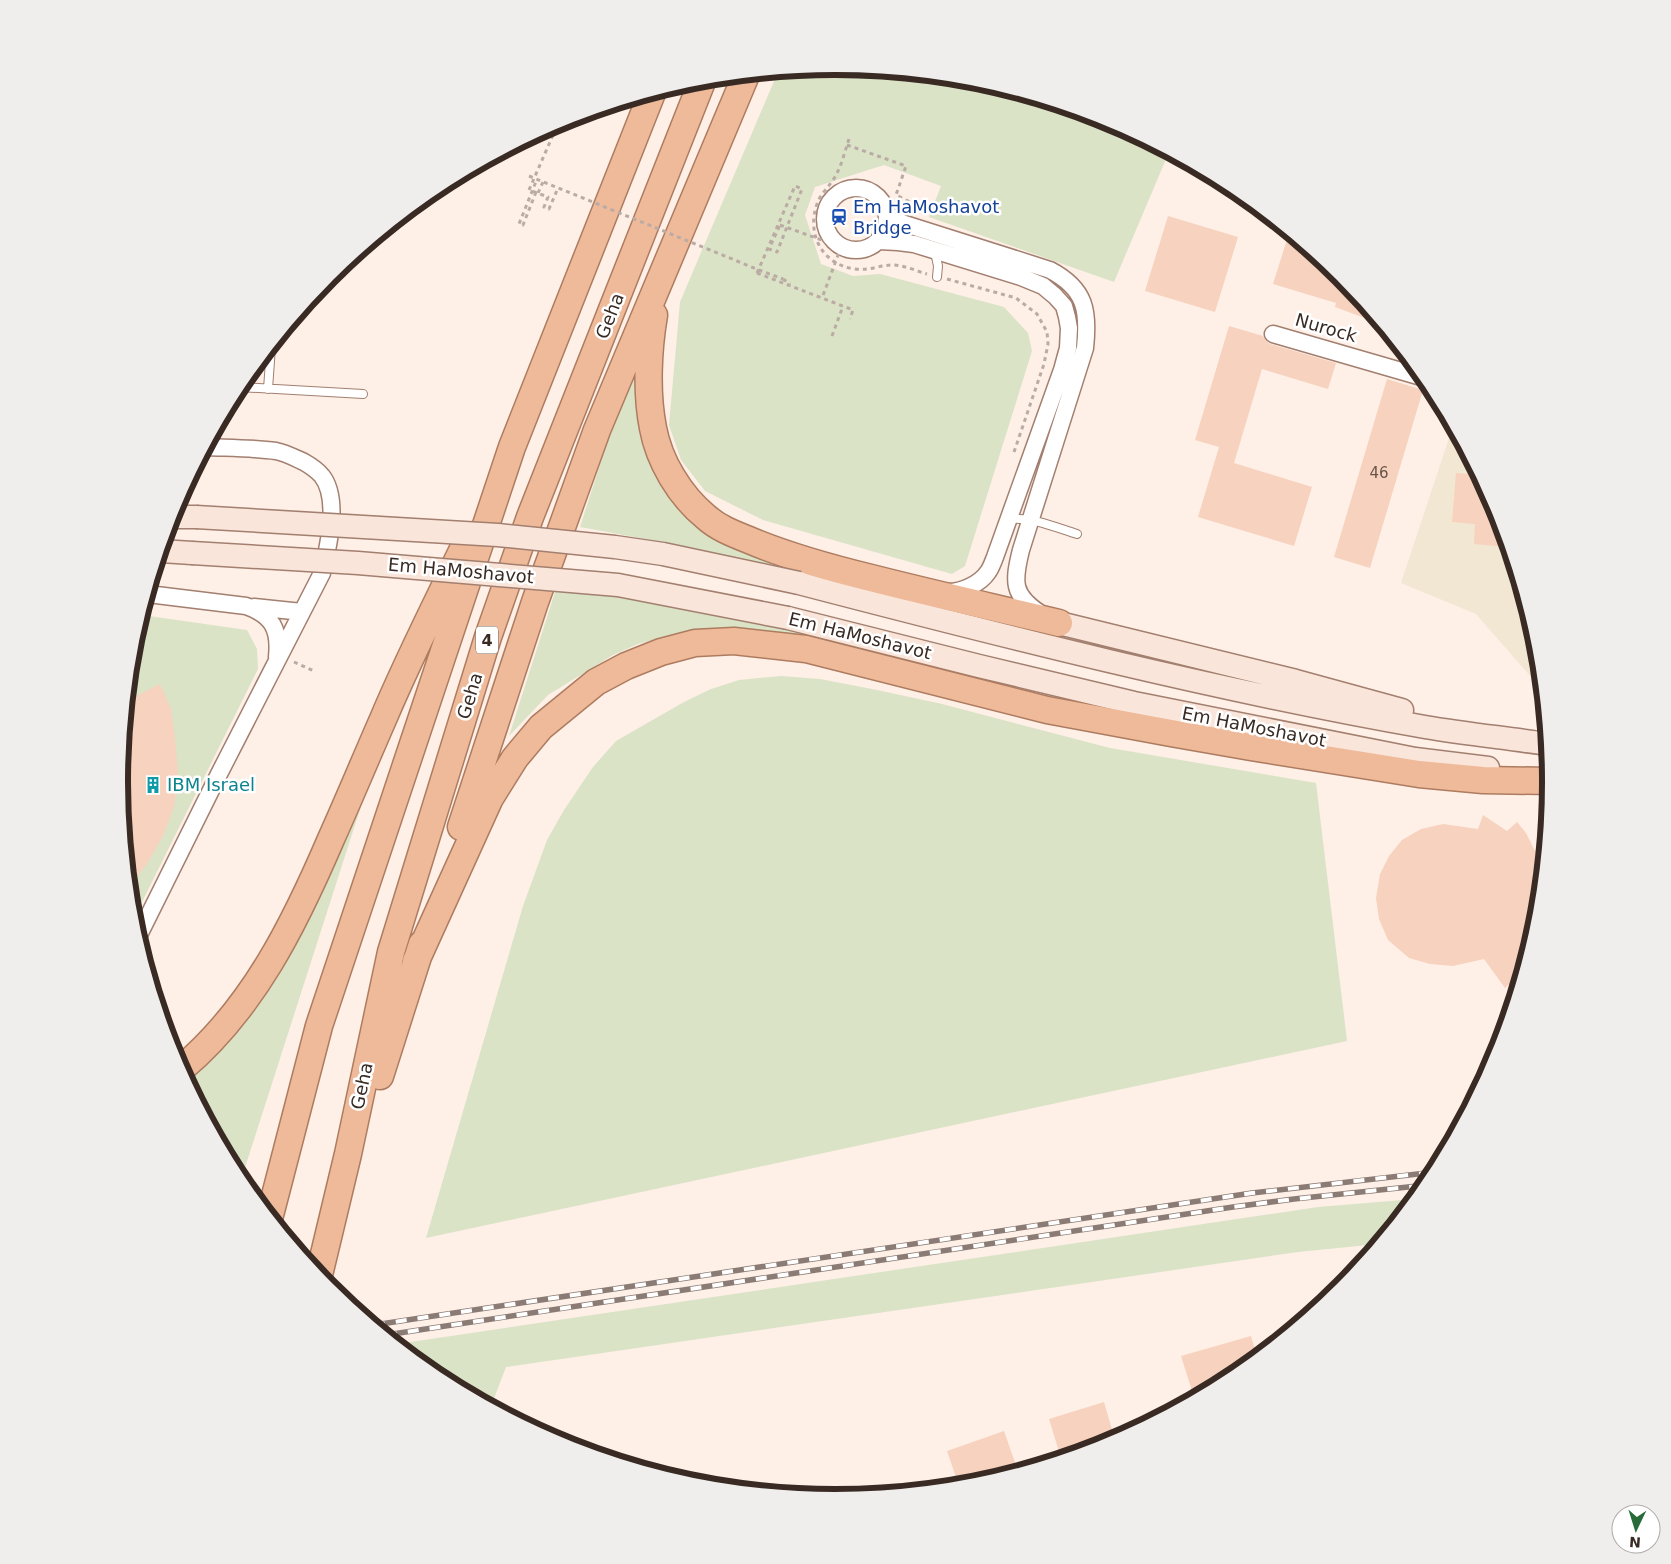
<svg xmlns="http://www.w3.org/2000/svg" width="1671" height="1564" font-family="'DejaVu Sans',sans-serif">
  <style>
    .education { fill: #f2e7d2 }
    .green { fill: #dae3c6 }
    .building { fill: #f7d2be }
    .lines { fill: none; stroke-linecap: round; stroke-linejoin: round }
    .service-casing { stroke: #a27f6f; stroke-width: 10 }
    .minor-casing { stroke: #a27f6f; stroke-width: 19 }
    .secondary-casing { stroke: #a27f6f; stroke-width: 25 }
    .trunk-casing { stroke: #ad7c60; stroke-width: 29 }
    .path { stroke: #baaba4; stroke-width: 3; stroke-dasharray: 4 4; stroke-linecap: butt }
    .service { stroke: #fff; stroke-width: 8 }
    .minor { stroke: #fff; stroke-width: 16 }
    .secondary { stroke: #f9e5d9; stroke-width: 22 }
    .trunk { stroke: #efba9a; stroke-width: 26 }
    .rail-casing { stroke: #8a7c75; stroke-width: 5.5 }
    .rail { stroke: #fff; stroke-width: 4; stroke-dasharray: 11; stroke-linecap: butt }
    .secondary-bridge-casing { stroke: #a27f6f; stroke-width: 25; stroke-linecap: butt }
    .path-bridge { stroke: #baaba4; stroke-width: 3; stroke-dasharray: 4 4; stroke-linecap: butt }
    .secondary-bridge { stroke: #f9e5d9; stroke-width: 22 }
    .labels { text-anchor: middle; stroke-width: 5; stroke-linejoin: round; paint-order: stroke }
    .number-label { font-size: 15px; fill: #68554a }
    .shield { fill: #fff; stroke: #746b66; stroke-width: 1 }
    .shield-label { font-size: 16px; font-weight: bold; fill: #392b24 }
    .transit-label { font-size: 18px; fill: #164399; stroke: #fff; text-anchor: start }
    .street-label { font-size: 18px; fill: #392b24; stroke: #fff }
    .culture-label { font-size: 18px; fill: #0d838f; stroke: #fff; text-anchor: start }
    .rim { fill: none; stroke: #392b24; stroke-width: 6 }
  </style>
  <rect width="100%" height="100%" fill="#feefe7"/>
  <!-- education -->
  <path class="education" d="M1453 426 1497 508 1538 643 1542 687 1539 686 1476 614 1401 583Z"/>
  <!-- green -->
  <path class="green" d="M836 66 975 80 1110 121 1169 152 1114 282 929 217 941 186 884 165 815 187 805 215 821 264 853 276 880 274 1004 307 1028 333 1032 351 965 566 952 574 763 520 705 491 681 460 669 425 680 302 778 72Z
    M632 365 644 372 657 470 775 554 768 569 678 545 580 527Z
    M557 586 612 592 810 631 799 642 700 634 666 637 638 644 613 655 548 695 509 736Z
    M142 615 247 630 257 649 258 669 133 920 120 782 134 642Z
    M781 676 820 679 877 690 942 704 1110 748 1316 783 1347 1041 426 1238 523 906 547 840 564 810 593 767 616 741 684 702 711 689 739 680Z
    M354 798 362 803 241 1180 186 1077Z
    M1415 1199 1378 1244 1298 1252 506 1367 491 1406 438 1377 397 1344 1318 1207Z"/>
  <!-- building -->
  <path class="building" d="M1168 216 1238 237 1215 312 1145 291Z
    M1289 233 1342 276 1381 324 1335 307 1336 303 1273 284Z
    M1229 326 1263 336 1266 341 1270 344 1336 363 1328 389 1262 369 1234 463 1312 487 1294 546 1198 517 1219 447 1195 440Z
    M1387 379 1423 390 1370 568 1334 557Z
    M1456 473 1479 475 1497 508 1508 547 1474 544 1475 524 1452 522Z
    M160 684 171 709 175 738 178 773 174 807 163 836 147 864 130 885 123 810 128 796 131 772 129 746 125 727 128 700Z
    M1483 815 1507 831 1517 822 1526 833 1535 851 1545 848 1537 922 1522 973 1505 988 1484 959 1453 966 1430 964 1409 958 1388 940 1379 919 1376 898 1380 874 1389 856 1402 840 1421 829 1443 824 1478 829Z
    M1251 1336 1257 1357 1233 1377 1212 1388 1193 1394 1181 1356Z
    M1104 1402 1115 1440 1109 1443 1061 1458 1049 1419Z
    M1004 1431 1018 1471 975 1484 959 1486 947 1451Z"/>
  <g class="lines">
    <!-- service casing -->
    <g class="service-casing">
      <path id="service" d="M935 252 938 266 937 277
        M239 387 363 394
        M268 389 271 347
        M1009 519C1032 517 1055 527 1077 534"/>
    </g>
    <!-- minor casing -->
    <g class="minor-casing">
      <path id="minor" d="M825 219a31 31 0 1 1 62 0a31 31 0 1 1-62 0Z
        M887 214 902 223 1050 270C1086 289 1089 311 1085 348L1021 550C1013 582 1012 595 1041 614
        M878 241 898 242 914 244 1021 277 1043 286 1055 296 1064 306 1067 317 1069 328 1068 348 1062 370 995 557C993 562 991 568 988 572 980 584 962 592 948 592
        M1273 334 1425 378
        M148 594 246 606C272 615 280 629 277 657
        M254 607 302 612
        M138 937 219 774 322 573C328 548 340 499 322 476 317 470 311 466 304 462 295 458 286 453 276 451 253 448 230 448 207 447"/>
    </g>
    <!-- secondary casing -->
    <g class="secondary-casing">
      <path id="secondary" d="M172 517H196
        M161 551 192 553
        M799 583C1006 637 1214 690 1425 727 1466 734 1507 738 1547 744
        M788 618 979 666 1134 703 1415 759 1488 768
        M1059 623 1296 681 1402 710"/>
    </g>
    <!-- trunk casing -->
    <g class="trunk-casing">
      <path id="trunk" d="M654 315C648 350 646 393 653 428 659 461 680 496 706 517 718 528 734 534 749 540 789 557 830 568 871 578 934 594 996 608 1059 623
        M461 827 535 602 597 430 746 75
        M416 961 490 798 515 758 541 727 596 682 626 666 661 652 695 643 734 641 806 649 1047 710 1171 733 1251 747 1419 774 1483 780 1551 781
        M181 1069C253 1009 295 923 331 839 349 799 366 758 384 717 408 660 436 605 463 549
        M380 1076 422 944
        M270 1215 319 1026 512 447 652 93
        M319 1275 348 1154 391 952 488 637 530 517 703 79"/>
    </g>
    <!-- path -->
    <path class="path" d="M553 135 529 190 548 197 544 207 549 209 558 188
      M849 139C845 151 842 164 836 175 831 185 820 194 817 204 806 235 823 265 855 269 869 271 880 265 893 265 904 265 916 271 927 274
      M847 145 906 166 896 195 916 205 911 211
      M538 193 543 182
      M780 225 841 247 822 298
      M757 273 853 310 850 319
      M783 279 790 284
      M947 279 1016 298 1037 314 1047 332 1048 344 1044 364 1014 452
      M832 336 843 306
      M294 662 314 671"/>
    <!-- service -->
    <use href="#service" class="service"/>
    <!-- minor -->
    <use href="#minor" class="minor"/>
    <!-- secondary -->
    <use href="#secondary" class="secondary"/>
    <!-- trunk -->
    <use href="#trunk" class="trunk"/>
    <!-- rail casing -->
    <g class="rail-casing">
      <path id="rail" d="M374 1325 1252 1193 1435 1172
        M386 1335 1233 1207 1294 1199 1427 1185"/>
    </g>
    <!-- rail -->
    <use href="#rail" class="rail"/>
    <!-- secondary-bridge casing -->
    <g class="secondary-bridge-casing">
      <path id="secondary-bridge" d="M196 517 498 535 615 547 663 554 799 583
        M192 553 358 563 618 585 788 618"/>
    </g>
    <!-- path-bridge -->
    <path class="path-bridge" d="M529 176 759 270 783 279
      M536 192 523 225 519 224 537 179
      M757 273 795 186 802 189 777 252 769 249 780 225"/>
    <!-- secondary-bridge -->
    <use href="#secondary-bridge" class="secondary-bridge"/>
  </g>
  <!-- icons -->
  <defs>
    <g id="station-bare" transform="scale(1.35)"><path d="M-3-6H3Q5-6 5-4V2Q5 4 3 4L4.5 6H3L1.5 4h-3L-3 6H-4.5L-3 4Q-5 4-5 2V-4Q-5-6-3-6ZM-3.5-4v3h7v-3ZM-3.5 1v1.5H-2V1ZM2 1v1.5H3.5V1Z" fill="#1a4fb4" stroke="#fff" stroke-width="2.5" paint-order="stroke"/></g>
    <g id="building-bare" transform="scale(1.35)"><path d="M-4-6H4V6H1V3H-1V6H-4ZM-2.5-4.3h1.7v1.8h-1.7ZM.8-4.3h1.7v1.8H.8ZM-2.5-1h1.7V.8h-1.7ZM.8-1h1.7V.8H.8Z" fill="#0f9aa8" stroke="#fff" stroke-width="2.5" paint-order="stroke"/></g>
  </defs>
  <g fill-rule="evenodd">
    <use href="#station-bare" x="839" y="217"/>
    <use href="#building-bare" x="153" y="785"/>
  </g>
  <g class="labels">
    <!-- number labels -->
    <g class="number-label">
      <text x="1379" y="478">46</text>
    </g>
    <!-- shield labels -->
    <rect class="shield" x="476" y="626.5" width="22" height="27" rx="4"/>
    <g class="shield-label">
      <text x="487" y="646">4</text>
    </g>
    <!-- transit labels -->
    <g class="transit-label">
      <text x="853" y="213">Em HaMoshavot<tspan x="853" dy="21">Bridge</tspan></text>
    </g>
    <!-- street labels -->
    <g class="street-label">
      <text transform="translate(610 316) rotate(-69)" y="6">Geha</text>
      <text transform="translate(1326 328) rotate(16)" y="6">Nurock</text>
      <text transform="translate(461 571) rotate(5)" y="6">Em HaMoshavot</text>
      <text transform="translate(860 636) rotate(14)" y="6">Em HaMoshavot</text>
      <text transform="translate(470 696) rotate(-73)" y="6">Geha</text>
      <text transform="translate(1254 727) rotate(11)" y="6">Em HaMoshavot</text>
      <text transform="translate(362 1086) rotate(-78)" y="6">Geha</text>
    </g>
    <!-- culture labels -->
    <g class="culture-label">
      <text x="167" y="791">IBM Israel</text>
    </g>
  </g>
  <!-- crop -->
  <path d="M0 0H1671V1564H0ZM128 782a707 707 0 1 1 1414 0a707 707 0 1 1-1414 0Z" fill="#efeeed" fill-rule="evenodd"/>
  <path class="rim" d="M128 782a707 707 0 1 1 1414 0a707 707 0 1 1-1414 0Z"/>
  <!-- north arrow -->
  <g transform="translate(1636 1529) rotate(184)"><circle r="24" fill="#ffffff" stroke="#b0aaa7"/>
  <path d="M0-4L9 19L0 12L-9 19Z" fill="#276c38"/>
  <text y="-8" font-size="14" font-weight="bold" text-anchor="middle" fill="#392b24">N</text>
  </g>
</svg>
